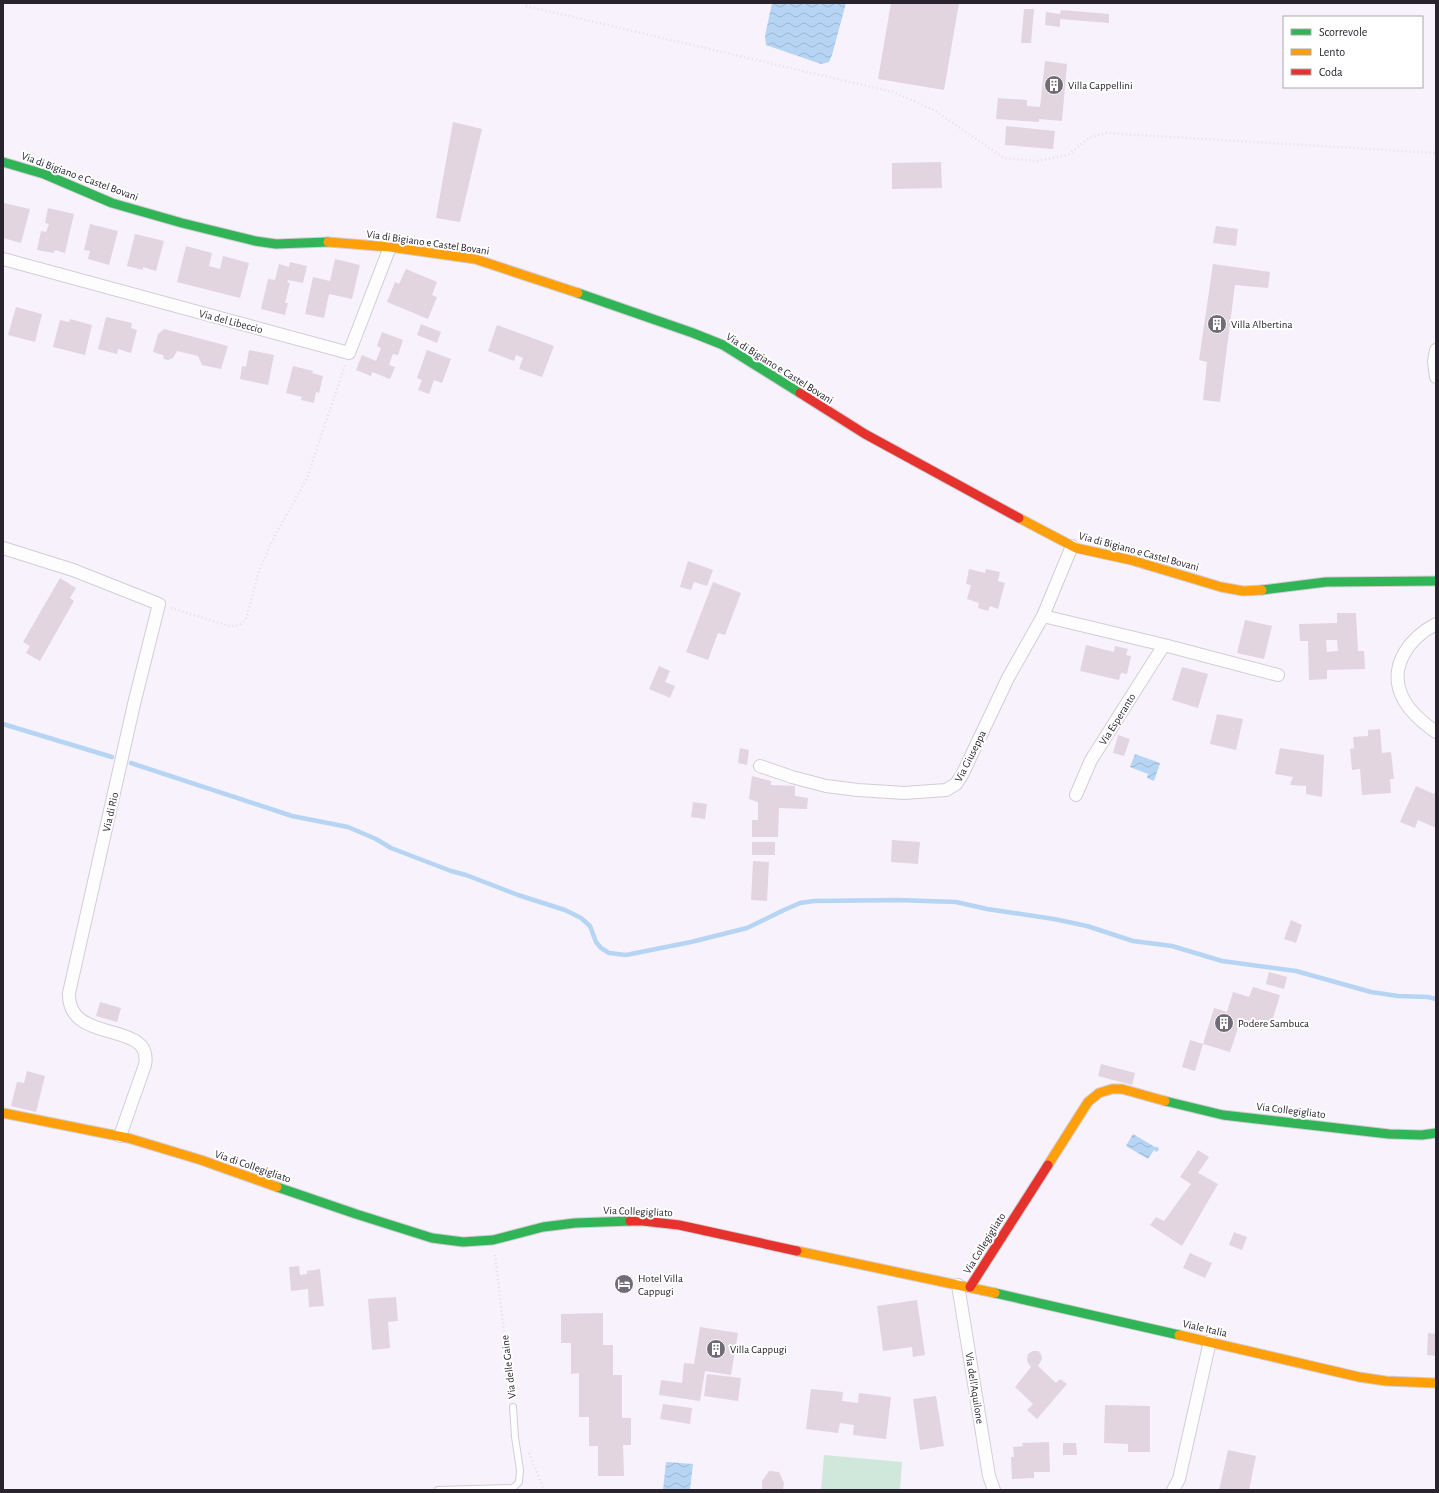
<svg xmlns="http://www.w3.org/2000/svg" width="1439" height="1493" font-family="'Alegreya Sans',sans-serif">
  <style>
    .green { fill: #d0e8db }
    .water { fill: url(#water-waves) }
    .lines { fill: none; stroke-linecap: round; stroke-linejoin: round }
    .stream { stroke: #b6d4f3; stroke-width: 4.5 }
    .building { fill: #e2d5df; fill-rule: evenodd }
    .lane-casing { stroke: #d2cdd6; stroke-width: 8 }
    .street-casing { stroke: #d2cdd6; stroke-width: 14 }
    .fast-casing { stroke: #d2cdd6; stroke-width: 11 }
    .slow-casing { stroke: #d2cdd6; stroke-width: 11 }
    .jam-casing { stroke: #d2cdd6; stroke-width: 11 }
    .path { stroke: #e3e1e4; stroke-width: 2.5; stroke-dasharray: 1 3; stroke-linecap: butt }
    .lane { stroke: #fefdfe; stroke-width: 6 }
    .street { stroke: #fefdfe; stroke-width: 12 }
    .fast { stroke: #30b455; stroke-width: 9 }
    .slow { stroke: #ff9f0a; stroke-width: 9 }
    .jam { stroke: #e5322d; stroke-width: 9 }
    .labels { text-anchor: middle; stroke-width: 4; stroke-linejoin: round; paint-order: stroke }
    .poi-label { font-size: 11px; fill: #28232d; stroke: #fff; text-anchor: start }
    .street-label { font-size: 11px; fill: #28232d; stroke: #fff }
  </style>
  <defs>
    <pattern id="water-waves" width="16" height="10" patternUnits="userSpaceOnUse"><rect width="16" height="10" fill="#b6d4f3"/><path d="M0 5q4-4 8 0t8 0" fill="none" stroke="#9cb6d1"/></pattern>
  </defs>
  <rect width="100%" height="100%" fill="#f7f2fb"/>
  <!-- green -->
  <path class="green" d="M824 1455 902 1462 900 1490H821Z"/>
  <!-- water -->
  <path class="water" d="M772 3H846L832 55 829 62 821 64 766 45 765 36Z
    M1135 754 1160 763 1154 781 1147 778 1148 774 1130 767Z
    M1133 1134 1155 1147H1158L1159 1150 1156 1152 1154 1150 1148 1159 1126 1146Z
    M666 1462 693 1464 690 1490H663Z"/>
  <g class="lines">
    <!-- stream -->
    <path class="stream" d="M3 724 112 757
      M131 763 292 816 348 827 376 839 391 848 451 871 466 875 518 895 565 910 581 918 590 926 596 942 601 948 609 953 626 955 691 942 747 928 784 910 800 903 814 901 897 900 956 902 987 909 1054 919 1087 926 1133 941 1172 946 1222 961 1296 971 1371 992 1398 996 1428 997 1436 999"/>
  </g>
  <!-- building -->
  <path class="building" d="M891 3H959L944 90 878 79Z
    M1024 9H1034L1031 43H1021Z
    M1061 10 1109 14V23L1060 19V27L1045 25 1046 12 1060 14Z
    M1045 61 1067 64 1062 121 1039 119V122L996 119 998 98 1027 100V106L1040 107Z
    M453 122 482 129 460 222 436 218Z
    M1006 126 1055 131 1053 149 1005 145Z
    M941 162 942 188 892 189V163Z
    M4 203 30 209 21 243 3 238V208Z
    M48 208 74 214 65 253 55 250 54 253 37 250 41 231 46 232 49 224 45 223Z
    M90 224 118 231 109 265 88 259 90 251 84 250Z
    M1216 226 1238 229 1236 246 1213 243Z
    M135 234 164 241 156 271 143 267V270L127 266Z
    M186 246 212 253 209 266 220 269 223 256 249 263 240 298 177 282Z
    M335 259 360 265 352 299 329 294 324 318 305 314 313 277 330 281Z
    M290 262 307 266 303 283 288 280 287 282 290 283 285 303H288L285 315 261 309 268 279 275 280 279 264 289 267Z
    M1213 264 1270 272 1268 288 1235 285 1220 402 1203 400 1207 362 1199 360Z
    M406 269 437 282 432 295 437 297 428 319 387 302 395 282 399 284Z
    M16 307 42 314 35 342 8 335Z
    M106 317 132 323 131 328 137 330 131 353 118 349 117 354 98 349Z
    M70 319 92 325 85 355 53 347 60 320 69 322Z
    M421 324 441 332 437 343 417 335Z
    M497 325 554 346 542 377 519 369 523 358 516 355 514 361 488 351Z
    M164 329 228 346 221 369 202 365 198 356 177 351 173 358 168 360 164 359 163 355 153 352 158 334Z
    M382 332 403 340 398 355 393 354 389 365 395 367 390 379 372 372 371 376 356 370 362 355 376 361 381 348 377 346Z
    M249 350 274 355 268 385 240 379 242 366 246 367Z
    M427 350 451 359 442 383 434 380 429 394 418 390 422 380 417 378Z
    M293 366 313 371 312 373 323 376 319 393 316 392 314 403 301 400 302 397 286 393Z
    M688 561 713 570 707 586 694 582 691 590 680 587Z
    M969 569 985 573 986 569 1000 572 998 581 1005 583 998 609 990 606 988 611 978 608 979 603 967 599 971 585 966 584Z
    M60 578 76 588 70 598 74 601 40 661 26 653 30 646 23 642Z
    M713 582 741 593 725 635 718 633 708 660 686 652Z
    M1337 613H1356L1358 651H1364L1365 669 1327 670V679L1309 680 1308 641H1300L1299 624 1337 623ZM1326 640H1337L1338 651 1327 652Z
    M1245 620 1272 626 1264 659 1237 653Z
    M1086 645 1114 652 1115 646 1128 649 1126 655 1131 656 1127 674 1121 673 1119 680 1080 671Z
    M659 666 670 671 665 682 675 686 670 698 649 689Z
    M1182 667 1208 674 1198 708 1172 700Z
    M1217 714 1243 719 1236 750 1210 744Z
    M1380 729 1382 753 1391 752 1394 779H1390L1391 793 1362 795 1360 769 1352 770 1350 749 1354 748 1353 737 1368 736V730Z
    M1118 735 1130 739 1124 756 1113 753Z
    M740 748 749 750 747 765 738 763Z
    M1280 748 1324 755 1322 797 1306 794V786L1290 785 1293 777 1275 774Z
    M752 776 771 781V785L795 786V796L808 798 807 809 779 808 778 837H752V820H758V802L749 799Z
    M1416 786 1434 794 1436 790V828L1418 820 1415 828 1400 822Z
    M693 802 707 804 705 819 691 817Z
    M892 840 920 842 918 864 891 862Z
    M752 842H775V855H752Z
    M753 861 769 862 767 901 751 900Z
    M1291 920 1302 925 1296 943 1284 939Z
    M1269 972 1287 977 1284 989 1266 984Z
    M1253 987 1280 995 1270 1028 1241 1019 1230 1052 1203 1044 1214 1008 1227 1012 1233 992 1249 997Z
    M100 1002 121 1008 117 1022 96 1016Z
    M1190 1040 1203 1044 1195 1071 1182 1067Z
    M1101 1064 1135 1073 1132 1085 1098 1076Z
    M27 1071 45 1076 36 1112 11 1106 17 1082 24 1083Z
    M1198 1150 1209 1157 1198 1173 1218 1184 1182 1246 1150 1225 1156 1217 1164 1221 1191 1184 1180 1177Z
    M1234 1232 1247 1237 1242 1250 1229 1245Z
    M1190 1253 1212 1263 1205 1278 1183 1268Z
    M299 1266 300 1275 307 1274V1271L320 1269 324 1306 309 1307 308 1289 291 1291 289 1267Z
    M396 1297 398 1321 388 1322 390 1348 372 1350 368 1299Z
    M917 1300 925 1355 913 1357 912 1347 883 1351 877 1306Z
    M603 1313V1345H613V1375H622V1418H631V1445H623L624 1476H598V1446H589V1417H579V1373L571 1374V1343H561V1314Z
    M700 1327 738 1333 731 1375 705 1371 700 1401 659 1395 661 1380 682 1383 684 1363 694 1364Z
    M1428 1333 1436 1334V1356L1427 1355Z
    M1033 1351H1038L1041 1354 1042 1359 1038 1366 1056 1383 1060 1379 1067 1384 1037 1419 1027 1410 1033 1404 1015 1387 1031 1367 1028 1363 1027 1360 1028 1354Z
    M707 1374 741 1378 738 1401 704 1396Z
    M811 1389 843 1392 842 1401 858 1403 859 1393 891 1397 886 1439 853 1435 854 1425 840 1423 838 1433 806 1429Z
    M936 1396 944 1446 920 1450 913 1399Z
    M663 1404 692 1408 690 1424 660 1419Z
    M1105 1405 1150 1406V1452H1128V1444L1104 1443Z
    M1049 1442 1050 1472H1034V1478L1012 1479 1011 1457H1014L1013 1447 1023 1446 1022 1443Z
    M1063 1443H1076L1077 1455H1063Z
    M1228 1450 1256 1456 1249 1490H1219Z
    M769 1471 779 1472 784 1483 783 1490H762V1481Z"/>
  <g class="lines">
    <!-- lane casing -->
    <g class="lane-casing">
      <path id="lane" d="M438 1490 513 1488 519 1482 520 1470 515 1437 513 1407"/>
    </g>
    <!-- street casing -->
    <g class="street-casing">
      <path id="street" d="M3 259 349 353 390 247
        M1436 350 1434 362 1436 377
        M3 548 73 570 159 604 134 704 69 993C67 1046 154 1019 145 1065L120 1136
        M1043 616 1164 645 1091 760 1076 795
        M1436 624C1411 637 1389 664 1401 694 1407 709 1423 723 1436 732
        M1164 645 1278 675
        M760 766 792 777 826 786 858 790 904 793 946 790 956 784 962 775 1008 678 1043 616 1072 546
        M958 1285 989 1476 994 1490
        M1173 1490 1179 1479 1210 1341"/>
    </g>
    <!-- fast casing -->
    <g class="fast-casing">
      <path id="fast" d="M3 162 44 174 112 203 182 223 255 241 276 244 328 242
        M578 293 693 333 723 345 800 393
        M1262 590 1326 582 1436 581
        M1165 1101 1223 1115 1389 1134 1422 1135 1436 1133
        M277 1187 356 1214 432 1238 463 1242 493 1240 543 1227 575 1223 630 1221
        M995 1293 1179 1335"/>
    </g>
    <!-- slow casing -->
    <g class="slow-casing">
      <path id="slow" d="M328 242 390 247 475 259 578 293
        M1019 518 1076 548 1131 560 1221 587 1243 591 1262 590
        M3 1113 128 1138 201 1160 277 1187
        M1048 1165 1088 1102 1099 1093 1112 1089H1122L1165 1101
        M797 1251 995 1293
        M1179 1335 1359 1377 1386 1381 1436 1383"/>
    </g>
    <!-- jam casing -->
    <g class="jam-casing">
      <path id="jam" d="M800 393 865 434 1019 518
        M630 1221H643L679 1225 797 1251
        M970 1287 1048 1165"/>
    </g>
    <!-- path -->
    <path class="path" d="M526 6 893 92 934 110 1004 158 1038 161 1068 155 1089 138 1106 133 1436 153
      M171 608 229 626C236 626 242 625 246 619L259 571 272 541 307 478 345 365
      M495 1255 512 1399
      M529 1453 544 1490"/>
    <!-- lane -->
    <use href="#lane" class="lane"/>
    <!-- street -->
    <use href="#street" class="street"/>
    <!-- fast -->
    <use href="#fast" class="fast"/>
    <!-- slow -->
    <use href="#slow" class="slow"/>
    <!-- jam -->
    <use href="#jam" class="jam"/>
  </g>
  <!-- icons -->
  <defs>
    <g id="building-disc" transform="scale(1)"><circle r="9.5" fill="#706b75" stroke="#fff"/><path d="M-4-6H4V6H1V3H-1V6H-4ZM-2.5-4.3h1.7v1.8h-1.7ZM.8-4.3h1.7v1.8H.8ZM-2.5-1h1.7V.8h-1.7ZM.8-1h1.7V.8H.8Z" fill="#fff"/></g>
    <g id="hotel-disc" transform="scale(1)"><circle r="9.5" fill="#706b75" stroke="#fff"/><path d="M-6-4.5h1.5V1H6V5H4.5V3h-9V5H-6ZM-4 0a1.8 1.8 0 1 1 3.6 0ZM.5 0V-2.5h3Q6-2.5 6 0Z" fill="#fff"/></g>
  </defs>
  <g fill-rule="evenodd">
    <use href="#building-disc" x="1054" y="85"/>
    <use href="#building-disc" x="1217" y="324"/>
    <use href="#building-disc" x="1224" y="1023"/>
    <use href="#hotel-disc" x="624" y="1284"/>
    <use href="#building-disc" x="716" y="1349"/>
  </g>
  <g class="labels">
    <!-- poi labels -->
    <g class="poi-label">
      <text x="1068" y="89">Villa Cappellini</text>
      <text x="1231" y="328">Villa Albertina</text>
      <text x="1238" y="1027">Podere Sambuca</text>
      <text x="638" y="1282">Hotel Villa<tspan x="638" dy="13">Cappugi</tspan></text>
      <text x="730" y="1353">Villa Cappugi</text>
    </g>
    <!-- street labels -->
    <g class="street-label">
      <text transform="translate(80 176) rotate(20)" y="4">Via di Bigiano e Castel Bovani</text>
      <text transform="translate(428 242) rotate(8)" y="4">Via di Bigiano e Castel Bovani</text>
      <text transform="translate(231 321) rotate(15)" y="4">Via del Libeccio</text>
      <text transform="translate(780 368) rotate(32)" y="4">Via di Bigiano e Castel Bovani</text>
      <text transform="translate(1139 551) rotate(15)" y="4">Via di Bigiano e Castel Bovani</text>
      <text transform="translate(1117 719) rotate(-58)" y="4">Via Esperanto</text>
      <text transform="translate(970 756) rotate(-63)" y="4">Via Giuseppa</text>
      <text transform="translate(110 812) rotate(-77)" y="4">Via di Rio</text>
      <text transform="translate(1291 1110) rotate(7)" y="4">Via Collegigliato</text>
      <text transform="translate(253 1166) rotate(19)" y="4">Via di Collegigliato</text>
      <text transform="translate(638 1211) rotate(2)" y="4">Via Collegigliato</text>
      <text transform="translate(984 1243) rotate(-58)" y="4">Via Collegigliato</text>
      <text transform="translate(1205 1328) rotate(13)" y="4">Viale Italia</text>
      <text transform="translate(508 1367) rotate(-97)" y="4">Via delle Gaine</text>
      <text transform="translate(975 1388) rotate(81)" y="4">Via dell'Aquilone</text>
    </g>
  </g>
  <!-- border -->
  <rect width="1439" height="1493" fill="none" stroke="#28232d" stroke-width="8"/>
  <!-- legend -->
  <rect x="1283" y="16" width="140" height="72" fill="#ffffff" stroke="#a9a7ab"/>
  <rect x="1291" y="29" width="20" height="6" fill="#30b455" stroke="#a9a7ab"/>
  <text x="1319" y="36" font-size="12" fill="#28232d">Scorrevole</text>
  <rect x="1291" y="49" width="20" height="6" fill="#ff9f0a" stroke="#a9a7ab"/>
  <text x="1319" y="56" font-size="12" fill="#28232d">Lento</text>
  <rect x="1291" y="69" width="20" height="6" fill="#e5322d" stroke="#a9a7ab"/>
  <text x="1319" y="76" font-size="12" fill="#28232d">Coda</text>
</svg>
